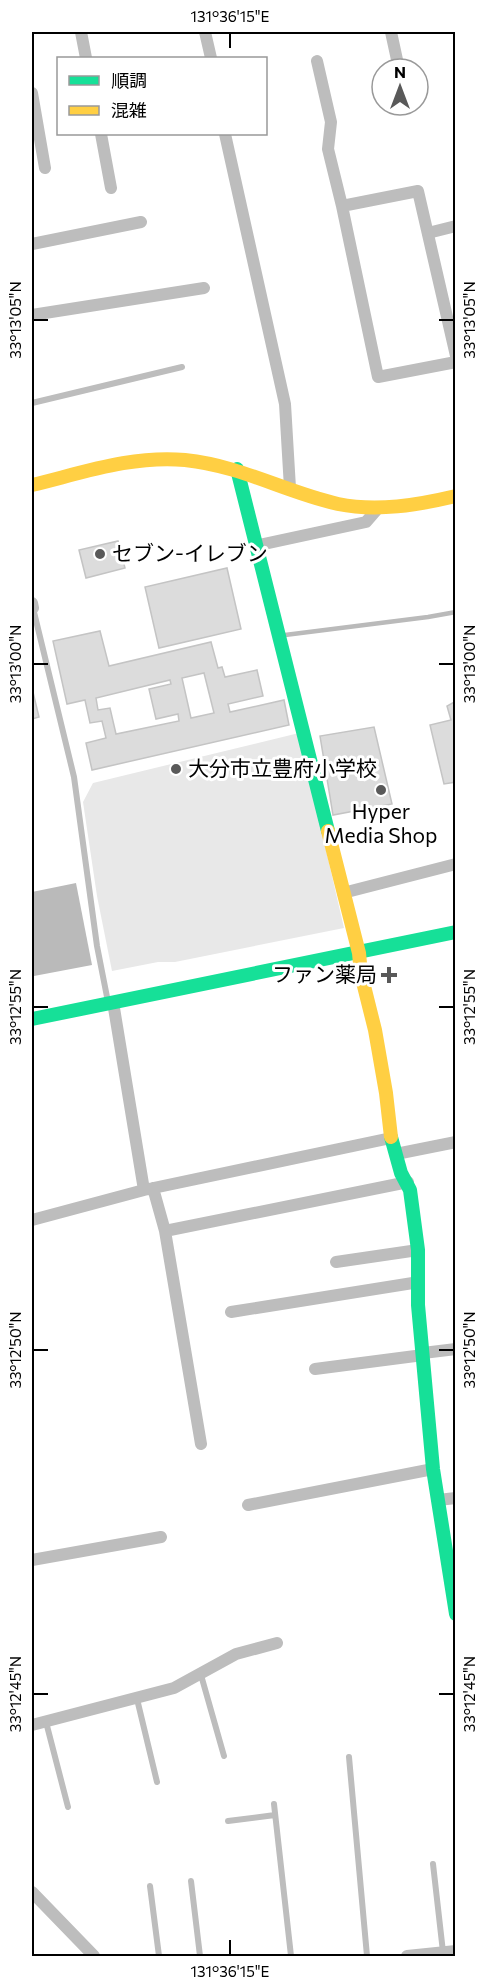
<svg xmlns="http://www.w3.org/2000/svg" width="487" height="1988" font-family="Commissioner,'Noto Sans JP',sans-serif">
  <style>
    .green { fill: #e8e8e8 }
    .water { fill: #bababa }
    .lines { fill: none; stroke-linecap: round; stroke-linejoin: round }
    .stream { stroke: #bababa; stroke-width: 4.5 }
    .building { fill: #dcdcdc; stroke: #c4c4c4; stroke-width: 1.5; fill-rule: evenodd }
    .lane { stroke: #bdbdbd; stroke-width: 6 }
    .street { stroke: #bdbdbd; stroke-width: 12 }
    .fast { stroke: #16e098; stroke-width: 14 }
    .slow { stroke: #ffcf43; stroke-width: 14 }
    .ticks { fill: none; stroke: #000; stroke-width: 2 }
    .poi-dot { fill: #595959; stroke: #fff; stroke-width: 2 }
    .labels { text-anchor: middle; stroke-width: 6; stroke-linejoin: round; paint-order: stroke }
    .poi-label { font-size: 21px; fill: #000; stroke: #fff; text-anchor: start }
    .neatline { fill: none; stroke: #000; stroke-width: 2 }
    .ticks-label { font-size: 15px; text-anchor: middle; fill: #000 }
  </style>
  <rect width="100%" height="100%" fill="#fff"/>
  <!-- green -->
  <path class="green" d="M299 733 344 928 175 962H158L112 971 97 896 83 802 93 783Z"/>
  <!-- water -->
  <path class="water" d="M76 883 92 965 34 976 32 964V892Z"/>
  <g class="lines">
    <!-- stream -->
    <path class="stream" d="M285 635 428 617 456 612"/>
  </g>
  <!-- building -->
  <path class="building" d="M118 541 125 568 86 578 79 550Z
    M227 568 241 629 159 648 145 587Z
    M100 631 109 666 211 642 218 668 222 667 225 677 257 670 263 696 228 704 230 712 284 700 289 725 92 770 86 743 106 738 102 721 90 723 85 700 67 704 53 641ZM204 673 214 713 191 718 182 678ZM170 680 171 684 149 689 156 719 178 714 179 721 116 734 110 708 98 710 96 698Z
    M32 688 39 717 32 719Z
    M456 701V782L444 784 430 725 451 720 447 706Z
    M374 727 392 804 333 815 320 736Z"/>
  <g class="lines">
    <!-- lane -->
    <path class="lane" d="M32 403 182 367
      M33 608 74 777 97 946 108 1002
      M201 1675 224 1756
      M137 1699 157 1782
      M46 1722 68 1807
      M349 1757 367 1956
      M274 1804 291 1956
      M228 1821 275 1815
      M433 1864 443 1952
      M191 1881 200 1956
      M150 1886 159 1956"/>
    <!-- street -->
    <path class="street" d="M81 32 86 58
      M205 32 211 58
      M391 32 399 69
      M317 61 331 122 328 149 342 206 418 191 456 356
      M32 93 45 168
      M101 134 111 188
      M225 134 285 404 290 488
      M342 206 378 377 456 362
      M428 233 456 226
      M32 244 141 222
      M32 315 204 288
      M255 546 366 522 379 507
      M32 603 33 608
      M343 893 456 864
      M113 1002 144 1190
      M396 1154 456 1142
      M153 1188 165 1231 201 1444
      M32 1220 144 1190 391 1138
      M165 1231 408 1182
      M336 1262 418 1250
      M231 1312 419 1282
      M423 1353 456 1349
      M315 1369 423 1355
      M438 1500 456 1498
      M248 1505 433 1469
      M32 1560 161 1537
      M32 1725 174 1688 236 1654 277 1643
      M32 1892 94 1956
      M407 1956 456 1951"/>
    <!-- fast -->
    <path class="fast" d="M237 469 328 831
      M32 1019 456 932
      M391 1137 401 1173 410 1190 418 1250V1305L433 1469 456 1614"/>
    <!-- slow -->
    <path class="slow" d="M32 485C82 473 133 455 185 460 242 466 285 492 338 504 377 512 418 505 456 496
      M328 831 359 953 361 974 375 1030 386 1093 391 1137"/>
  </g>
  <!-- ticks -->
  <path class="ticks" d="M230 33V48M33 320H48M439 320H454M33 664H48M439 664H454M33 1007H48M439 1007H454M33 1350H48M439 1350H454M33 1694H48M439 1694H454M230 1940V1955"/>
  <!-- markers -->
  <g class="poi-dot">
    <circle cx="100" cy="554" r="6"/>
    <circle cx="176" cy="769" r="6"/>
    <circle cx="381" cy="790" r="6"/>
    <path d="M386 966h6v6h6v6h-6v6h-6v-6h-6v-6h6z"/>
  </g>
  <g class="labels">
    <!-- poi labels -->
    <g class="poi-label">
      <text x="112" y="561">セブン-イレブン</text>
      <text x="188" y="776">大分市立豊府小学校</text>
      <text x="381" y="819" text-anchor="middle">Hyper<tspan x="381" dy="24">Media Shop</tspan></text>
      <text x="377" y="982" text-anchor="end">ファン薬局</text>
    </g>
  </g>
  <!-- border -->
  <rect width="487" height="1988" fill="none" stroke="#ffffff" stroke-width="66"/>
  <!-- legend -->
  <rect x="57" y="57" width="210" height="78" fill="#ffffff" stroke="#999999" stroke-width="1.5"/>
  <rect x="69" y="76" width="30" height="9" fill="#16e098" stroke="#999999" stroke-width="1.5"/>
  <text x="111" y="87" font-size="18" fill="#000000">順調</text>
  <rect x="69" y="106" width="30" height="9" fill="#ffcf43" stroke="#999999" stroke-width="1.5"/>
  <text x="111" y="117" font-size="18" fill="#000000">混雑</text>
  <!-- north arrow -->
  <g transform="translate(400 87)"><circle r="28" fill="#ffffff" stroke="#999999" stroke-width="1.5"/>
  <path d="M0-4.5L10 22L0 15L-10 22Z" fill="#595959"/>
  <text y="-9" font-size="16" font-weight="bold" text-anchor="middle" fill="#000000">N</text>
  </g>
  <rect x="33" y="33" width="421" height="1922" class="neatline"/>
  <g class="ticks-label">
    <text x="230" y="22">131°36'15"E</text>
    <text transform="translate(16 320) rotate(-90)" y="5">33°13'05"N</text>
    <text transform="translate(470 320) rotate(-90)" y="5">33°13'05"N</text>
    <text transform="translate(16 664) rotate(-90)" y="5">33°13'00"N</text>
    <text transform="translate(470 664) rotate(-90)" y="5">33°13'00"N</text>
    <text transform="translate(16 1007) rotate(-90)" y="5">33°12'55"N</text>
    <text transform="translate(470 1007) rotate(-90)" y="5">33°12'55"N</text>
    <text transform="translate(16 1350) rotate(-90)" y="5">33°12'50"N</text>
    <text transform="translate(470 1350) rotate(-90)" y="5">33°12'50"N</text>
    <text transform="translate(16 1694) rotate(-90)" y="5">33°12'45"N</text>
    <text transform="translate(470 1694) rotate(-90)" y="5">33°12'45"N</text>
    <text x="230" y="1977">131°36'15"E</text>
  </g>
</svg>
